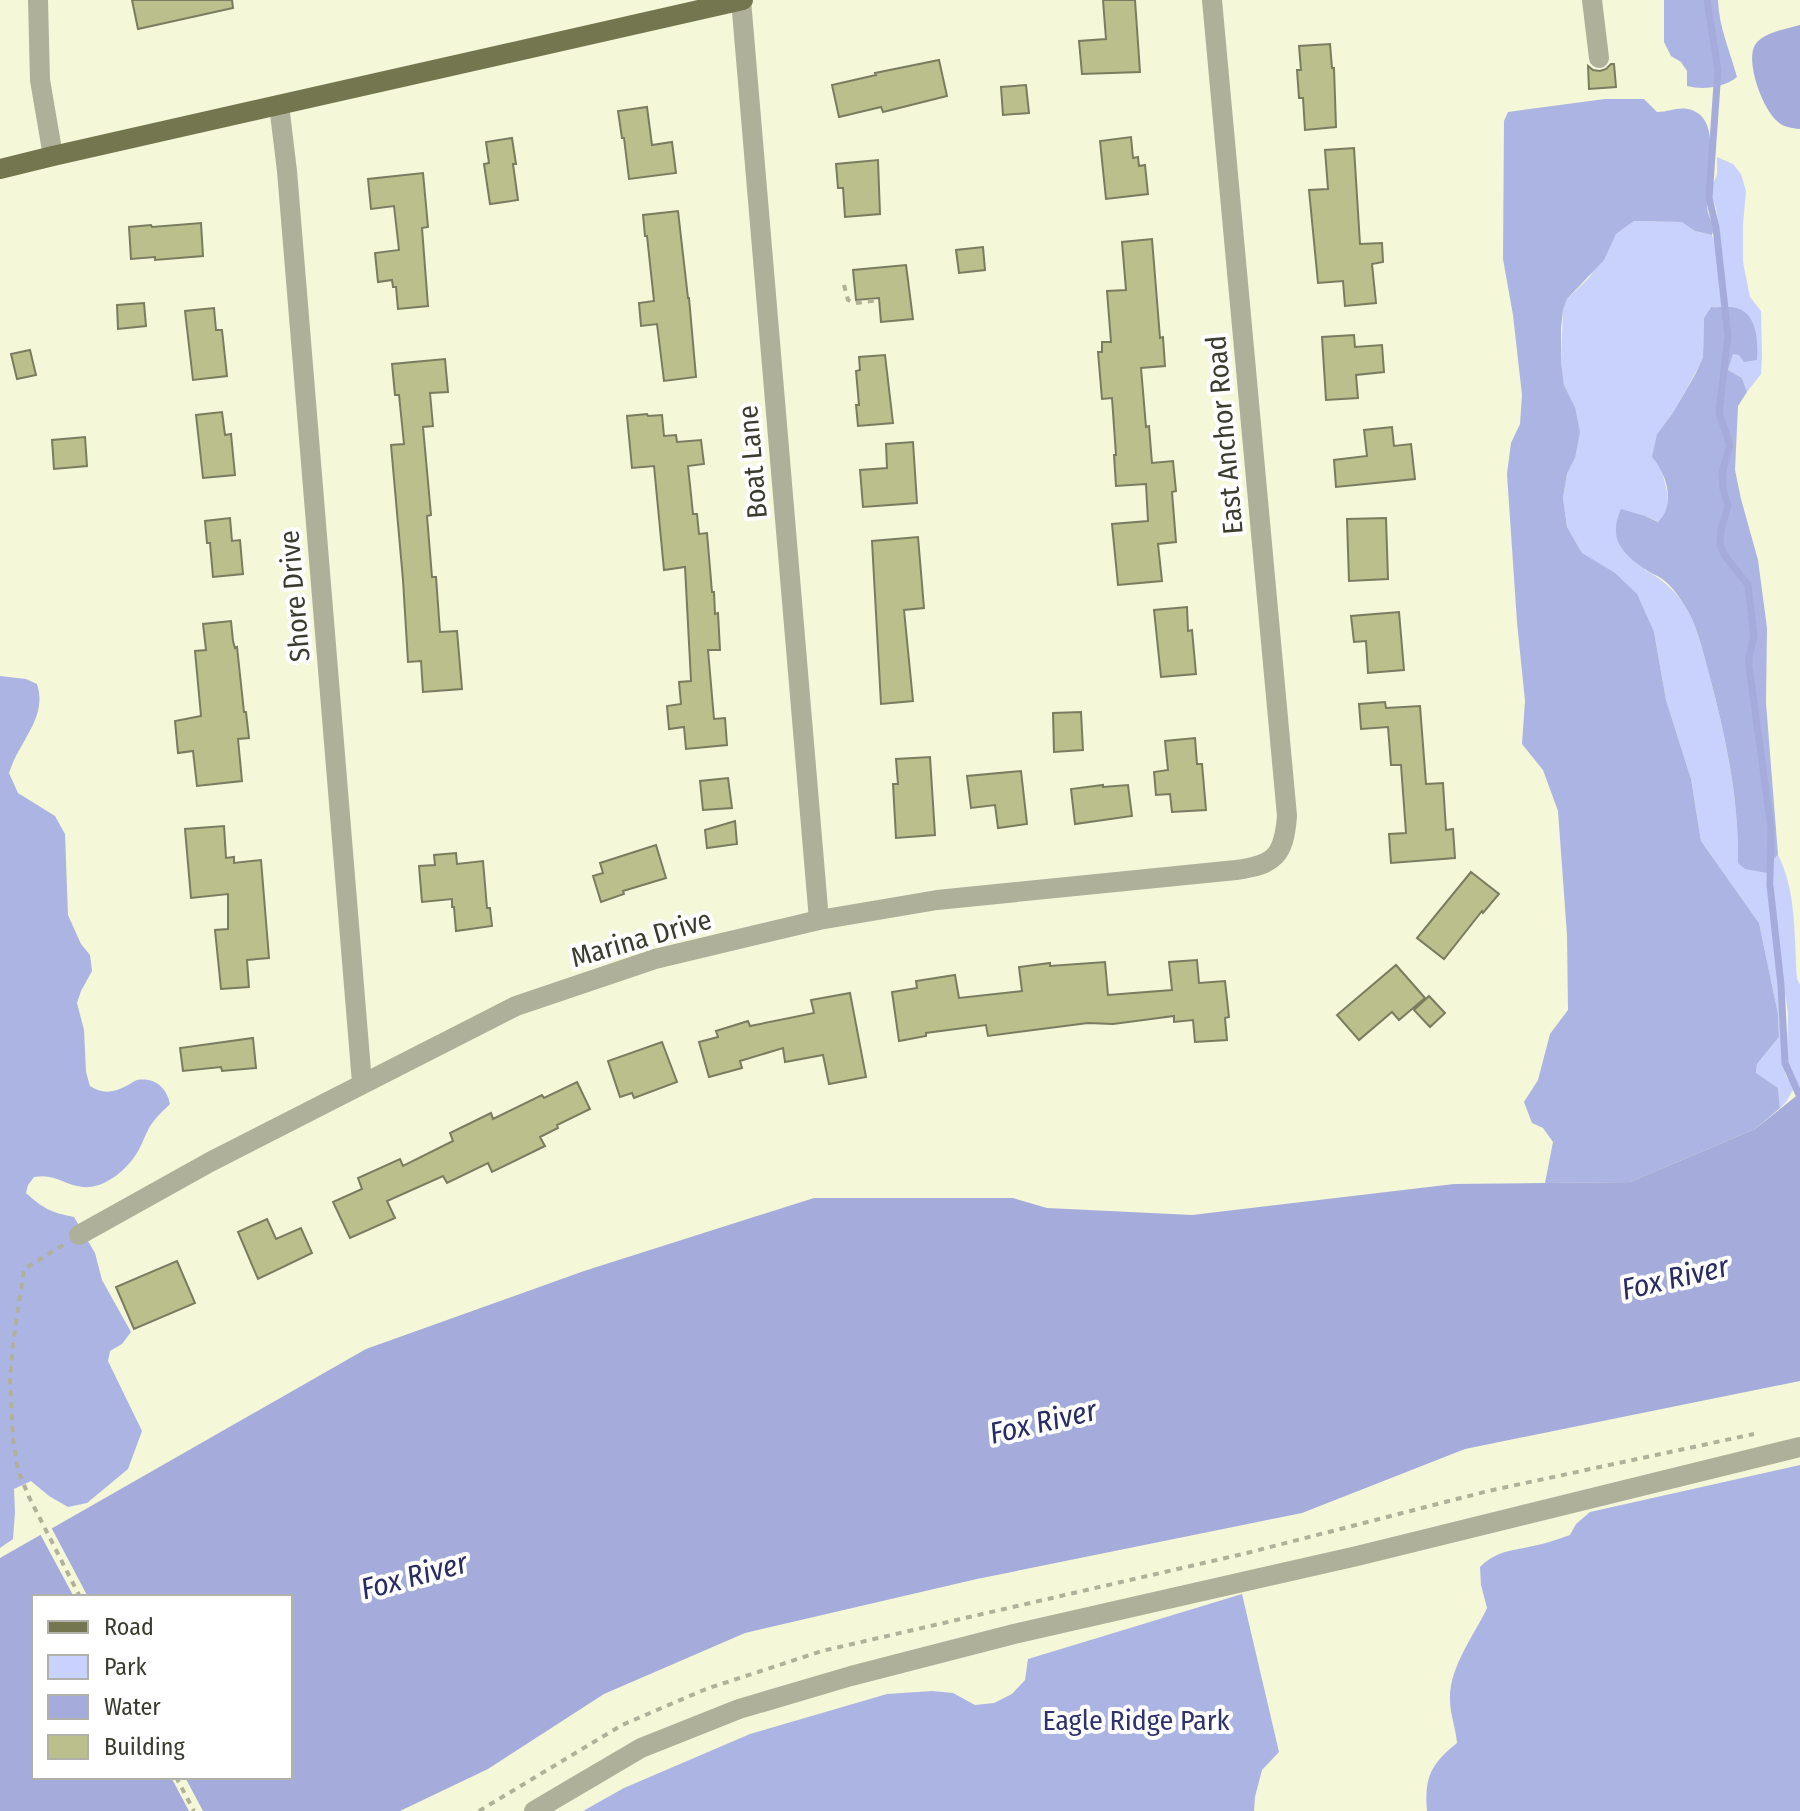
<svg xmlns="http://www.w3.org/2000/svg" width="1800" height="1811" font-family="'Fira Sans Condensed',sans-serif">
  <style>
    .green { fill: #c9d1fd }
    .forest { fill: #acb4e3 }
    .water { fill: #a5acdb; fill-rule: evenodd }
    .pier { fill: #f4f7d8 }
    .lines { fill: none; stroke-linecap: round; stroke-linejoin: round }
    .stream { stroke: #a5acdb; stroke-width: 7 }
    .building { fill: #bbbf8c; stroke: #7a7c60; stroke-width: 2 }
    .path { stroke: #afb199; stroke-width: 4; stroke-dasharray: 6 6; stroke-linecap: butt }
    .minor { stroke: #aeb09a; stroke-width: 20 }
    .major { stroke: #74764f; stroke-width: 20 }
    .labels { text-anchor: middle; stroke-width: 8; stroke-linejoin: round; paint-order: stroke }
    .street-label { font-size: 28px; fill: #3b3c2f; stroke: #fff }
    .park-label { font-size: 28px; fill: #2f326c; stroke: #fff }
    .water-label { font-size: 30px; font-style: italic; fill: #292b64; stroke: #fff }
  </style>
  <rect width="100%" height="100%" fill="#f4f7d8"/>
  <!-- green -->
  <path class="green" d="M1717 157 1733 164 1741 174 1746 191 1743 224V262L1750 297 1761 311 1762 356 1761 374 1747 392 1742 378 1728 370 1733 353 1739 355 1738 308H1728L1719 227 1716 208 1712 198V187L1717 174Z
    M1634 221 1683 222 1695 231 1712 235 1716 246 1723 308 1711 307 1704 318 1703 357 1695 374 1672 414 1657 434C1658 445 1659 456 1661 467 1665 487 1675 505 1659 522L1645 516V570C1662 579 1675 590 1685 606 1697 625 1702 649 1708 670 1725 733 1739 797 1738 863L1767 873 1778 972 1782 1060 1786 1076 1792 1085 1793 1090 1786 1102 1780 1108 1778 1088 1756 1074 1757 1064 1779 1037 1778 1014 1759 923 1701 841 1691 779 1666 700 1654 632 1582 553 1567 527 1563 498 1567 474 1575 458V407L1564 385 1561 361 1563 310 1567 299 1589 278 1616 234Z
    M1778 855C1797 892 1794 939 1797 979L1800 985V1092L1787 1064 1788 1014 1775 918 1773 860Z"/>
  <!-- forest -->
  <path class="forest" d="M1664 0H1718C1719 28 1730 51 1737 77 1723 88 1703 90 1687 86V71L1681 62 1671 56 1664 42Z
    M1605 99H1644L1657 112C1669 112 1677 107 1688 109 1721 116 1708 164 1707 187 1707 194 1706 204 1708 212 1710 221 1716 226 1712 235L1695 231 1682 222 1634 221 1616 234 1604 260 1567 299 1563 310 1561 328V361L1564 385 1575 407 1580 432 1575 458 1567 474 1563 498 1567 527 1582 553 1615 573 1637 594 1654 632 1666 700 1691 779 1701 841 1759 923 1778 1014 1779 1037 1757 1064 1756 1073 1778 1088 1780 1108 1755 1129 1630 1182 1545 1183 1553 1142 1543 1128 1532 1123 1524 1102 1538 1080 1550 1034 1568 1010 1567 935 1558 811 1543 770 1522 744 1525 701 1517 622 1507 474 1511 443 1520 424 1522 395 1513 315 1503 259 1504 121 1508 112Z
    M1711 307C1719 308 1730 306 1737 308 1758 315 1758 342 1757 360L1744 362 1739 355 1733 354 1728 370 1742 378 1747 392 1738 406 1735 470 1741 499 1758 560 1767 628 1766 703 1778 855 1773 860 1767 873 1745 869 1738 863C1739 797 1725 733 1708 670 1702 649 1697 625 1685 606 1680 598 1673 588 1666 582 1660 576 1651 574 1645 569 1621 553 1608 538 1621 509L1645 516 1658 522C1676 505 1667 474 1652 457L1657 434 1672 414 1695 375 1703 357 1704 318Z
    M0 676 26 679 37 684C48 718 19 741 9 773L18 793 55 816 65 834 68 915 81 944 90 955 92 971 81 991 77 1003 84 1030 86 1072 90 1086C102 1094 113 1093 126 1086 129 1085 134 1081 137 1080 155 1077 167 1088 170 1104 163 1111 154 1119 149 1128 144 1137 141 1148 135 1156 124 1172 103 1189 83 1187 64 1185 55 1173 34 1177L28 1185 26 1193C44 1209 50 1212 74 1217L95 1253 102 1280 131 1332 122 1344 110 1351 108 1361 142 1431 128 1469 87 1503 68 1507 49 1496 31 1481 14 1489 15 1512 13 1539 0 1548Z
    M1800 1465V1811H1427C1424 1777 1431 1764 1457 1743 1456 1729 1450 1714 1450 1700 1449 1667 1474 1636 1487 1608L1481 1585 1480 1567C1496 1551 1511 1551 1533 1546 1545 1544 1558 1539 1570 1535L1576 1524 1590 1512Z
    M1242 1594 1279 1752 1262 1770 1255 1797 1254 1811H583L624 1788 750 1734 887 1694 932 1691 953 1693 975 1705 994 1703 1012 1694 1025 1680 1028 1659Z"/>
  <!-- water -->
  <path class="water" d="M1800 25V129C1791 128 1783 127 1777 121 1763 109 1745 62 1755 45 1763 32 1787 29 1800 25Z
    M1800 1093V1381L1465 1449 1302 1513 977 1579 745 1633 604 1694 488 1769 400 1811H0V1558L366 1349 584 1271 814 1198H1013L1047 1208 1192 1215 1454 1184 1630 1182 1755 1129ZM34 1597H290V1777H34Z"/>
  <!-- pier -->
  <path class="pier" d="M50 1525 88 1597H74L39 1532Z
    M171 1777H185L203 1811H189Z"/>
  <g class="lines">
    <!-- stream -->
    <path class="stream" d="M1707 0 1718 70 1709 198 1716 227 1728 336 1719 413 1730 445 1722 473 1723 489 1728 506 1721 530 1720 545 1725 556 1748 585 1754 637 1749 656V666L1771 828 1770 885 1781 985 1785 1063 1800 1097"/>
  </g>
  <!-- building -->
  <path class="building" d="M132 0H232L233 8 138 29Z
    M1103 0H1135L1140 72 1082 74 1079 41 1106 39Z
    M1330 44 1332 68H1334L1336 127 1305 130 1303 98H1299L1297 70H1301L1299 46Z
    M939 60 947 96 883 112 881 107 839 117 832 85 876 75 875 73Z
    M1611 64H1614L1616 87 1589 89 1588 66 1593 70 1600 71 1606 69Z
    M1026 85 1029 113 1003 115 1001 87Z
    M647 107 652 145 672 142 676 173 629 179 624 138H622L618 111Z
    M1131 137 1133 158 1138 157 1139 166 1145 165 1148 194 1106 199 1100 141Z
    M512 138 516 164H513L518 200 490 204 484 164 489 163 486 142Z
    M1354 148 1360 244 1382 243 1383 262 1372 264 1376 303 1345 306 1343 281 1318 283 1309 190 1328 189 1325 150Z
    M878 160 880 214 845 217 843 188H838L836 164Z
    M423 173 428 227 422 228 428 306 398 309 396 287H393L392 280 378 282 375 253 399 250 394 206 371 209 368 179Z
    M678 211 688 298H689L696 377 664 381 657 324 641 326 639 303 654 301 647 236H645L643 215Z
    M201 223 203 256 155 260V257L131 259 129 227 151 225 152 227Z
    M1152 239 1160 338 1163 337 1165 366 1141 368 1146 427 1149 426 1152 463 1173 461 1176 491 1172 492 1176 542 1158 544 1162 581 1118 585 1112 524 1148 521 1146 484 1116 486 1114 455H1116L1112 398 1102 399 1098 352H1102V342H1111L1107 291 1126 290 1122 242Z
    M983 247 985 270 959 273 956 250Z
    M906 265 913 319 881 322 879 298 856 300 853 270Z
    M144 303 146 326 118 329 117 305Z
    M214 308 216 330H222L227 376 193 380 185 311Z
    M1354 335 1355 347 1382 345 1384 372 1356 375 1358 398 1326 400 1322 337Z
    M30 350 36 375 17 379 11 354Z
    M885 355 893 423 858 426 856 405H859L856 371 860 370 859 357Z
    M445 359 448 392 430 393 433 426 423 427 431 515 427 516 432 577H436L440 632 457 631 462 689 423 692 421 661 408 662 403 580 391 445 404 444 399 395H395L392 364Z
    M222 412 225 435 231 434 235 475 203 478 196 415Z
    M647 414 648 416 662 415 664 436 676 435 677 442 701 440 704 464 688 466 693 514H697L699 534 707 533 712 592H714L715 614 718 613 720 650H708L714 719 725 718 727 745 686 749 684 727 669 729 667 706 681 704 679 682 691 681 685 567 664 570 654 466 632 468 627 416Z
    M1392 427 1394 446 1411 444 1415 479 1336 487 1334 460 1367 456 1364 430Z
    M85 437 87 466 54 469 52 440Z
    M913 442 917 503 863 507 860 470 887 468 886 444Z
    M230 518 232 541 240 540 243 574 213 577 210 543H207L205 521Z
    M1386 518 1388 579 1349 581 1347 519Z
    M918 537 924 608 904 610 913 701 881 704 872 541Z
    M1187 607 1188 631 1192 630 1196 674 1161 677 1154 610Z
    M1399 612 1404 670 1368 673 1366 641 1354 642 1351 616Z
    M231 621 233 641 235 648 237 647 244 712H246L249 738 238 739 242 781 197 786 193 751 178 753 175 721 201 716 195 651 206 650 203 624Z
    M1385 702 1386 708 1420 706 1426 784 1443 783 1446 830 1453 829 1455 858 1391 863 1389 834 1406 833 1401 765H1391L1388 727 1361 729 1359 704Z
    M1081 712 1083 750 1054 752 1053 713Z
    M1195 738 1197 764H1202L1206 810 1172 812 1170 794 1156 795 1154 772 1168 770 1165 741Z
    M930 757 935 835 896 838 893 784H898L896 759Z
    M1021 771 1027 824 998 828 995 805 971 808 967 776Z
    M728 778 732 808 703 810 700 781Z
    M1103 785V787L1128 785 1132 816 1075 824 1071 789Z
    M735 821 737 844 707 848 705 830Z
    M224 826 226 858 234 857V863L261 860 269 958 247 960 249 987 221 989 215 930 228 929V894L191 898 185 829Z
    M656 845 666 878 623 891 624 894 601 902 593 876 603 873 600 863Z
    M456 853 457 864 483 861 487 908H490L492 926 456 931 454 907H452V899L422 902 419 866 435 865 434 855Z
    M1471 872 1499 894 1483 913 1482 911 1444 959 1417 938Z
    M1197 960 1199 983 1225 981 1229 1017 1225 1018 1227 1040 1195 1042 1193 1020 1174 1022V1016L1113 1024 1088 1023 988 1036 986 1025 926 1033V1036L899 1041 892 992 917 988 916 981 955 975 959 998 1022 991 1019 967 1050 963V966L1105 962 1108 995 1172 990 1169 962Z
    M1396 965 1425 998 1399 1020 1392 1012 1359 1040 1337 1015Z
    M850 993 866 1077 829 1084 823 1055 785 1062 783 1048 740 1061 742 1068 709 1077 699 1042 718 1037 716 1031 748 1021 750 1026 814 1013 811 1000Z
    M1429 996 1445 1013 1430 1027 1414 1010Z
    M253 1038 256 1068 222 1071 221 1067 183 1071 180 1048Z
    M662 1042 677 1082 634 1098 632 1093 620 1097 608 1061Z
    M577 1082 590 1109 557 1125 558 1128 540 1137 545 1146 492 1172 488 1163 447 1183 443 1176 387 1201 395 1218 350 1238 333 1202 362 1189 358 1178 400 1159 403 1166 453 1141 450 1133 491 1113 493 1119 542 1095 544 1098Z
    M267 1219 276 1239 301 1228 312 1253 258 1279 238 1232Z
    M177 1261 195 1303 134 1329 116 1287Z"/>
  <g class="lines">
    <!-- path -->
    <path class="path" d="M844 285 848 300 855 303 879 300
      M63 1245 24 1269 13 1344 10 1380 13 1438 18 1470 29 1497 80 1597
      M176 1777 194 1811
      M479 1811 622 1725 706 1689 822 1651 1247 1553 1488 1491 1754 1434"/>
    <!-- minor -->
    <path class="minor" d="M38 0 40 80 53 156
      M741 0 819 920
      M1592 0 1599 58
      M279 105 287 171 362 1083
      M79 1235 210 1162 516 1006 655 959 819 920 937 900 1236 870C1275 865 1284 855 1287 816L1212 0
      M534 1811 641 1748 739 1709 851 1676 1014 1634 1357 1556 1800 1447"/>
    <!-- major -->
    <path class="major" d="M0 169 53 156 743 0"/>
  </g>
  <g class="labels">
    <!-- street labels -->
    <g class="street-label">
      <text transform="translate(1224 435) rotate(-95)" y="10">East Anchor Road</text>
      <text transform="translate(752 462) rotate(-95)" y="10">Boat Lane</text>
      <text transform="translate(294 596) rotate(-95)" y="10">Shore Drive</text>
      <text transform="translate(641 938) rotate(-16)" y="10">Marina Drive</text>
    </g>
    <!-- park labels -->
    <g class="park-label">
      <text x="1136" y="1730">Eagle Ridge Park</text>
    </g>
    <!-- water labels -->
    <g class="water-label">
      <text transform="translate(1675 1278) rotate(-13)" y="10">Fox River</text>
      <text transform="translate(1043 1422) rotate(-13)" y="10">Fox River</text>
      <text transform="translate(414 1576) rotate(-15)" y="10">Fox River</text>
    </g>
  </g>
  <!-- legend -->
  <rect x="32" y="1595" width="260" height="184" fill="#ffffff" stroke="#b1b1ac" stroke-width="2"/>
  <rect x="48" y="1621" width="40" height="12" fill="#74764f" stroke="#b1b1ac" stroke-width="2"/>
  <text x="104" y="1635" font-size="24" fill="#3b3c2f">Road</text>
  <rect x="48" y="1655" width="40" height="24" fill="#c9d1fd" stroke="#b1b1ac" stroke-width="2"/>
  <text x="104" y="1675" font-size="24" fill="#3b3c2f">Park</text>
  <rect x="48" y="1695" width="40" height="24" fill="#a5acdb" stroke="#b1b1ac" stroke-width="2"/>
  <text x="104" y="1715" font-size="24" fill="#3b3c2f">Water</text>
  <rect x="48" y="1735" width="40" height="24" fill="#bbbf8c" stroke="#b1b1ac" stroke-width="2"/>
  <text x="104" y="1755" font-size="24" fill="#3b3c2f">Building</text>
</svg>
